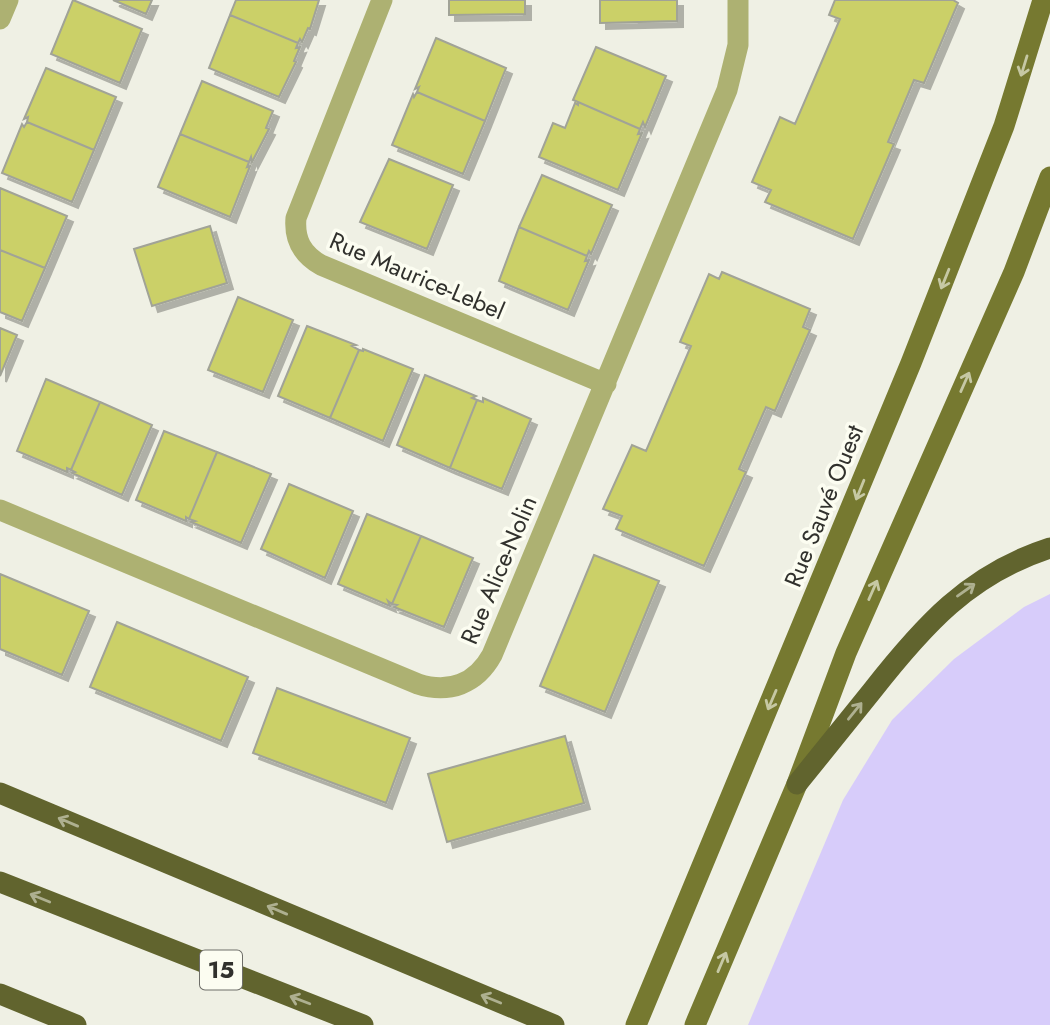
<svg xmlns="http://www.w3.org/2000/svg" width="1050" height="1025" font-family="Jost,sans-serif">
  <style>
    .green { fill: #d7ccfa }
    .building { fill: #cbd067; stroke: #a1a397; stroke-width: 2; filter: url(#shadow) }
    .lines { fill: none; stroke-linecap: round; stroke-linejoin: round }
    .minor { stroke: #adb172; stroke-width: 21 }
    .major { stroke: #767930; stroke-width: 21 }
    .highway { stroke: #61642e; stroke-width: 21 }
    .oneway { stroke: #c6c8a4 }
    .oneway2 { stroke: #aeb090 }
    .labels { text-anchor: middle; stroke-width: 7; stroke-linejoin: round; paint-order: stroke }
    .shield { fill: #fcfdf1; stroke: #6e6e68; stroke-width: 2 }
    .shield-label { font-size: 23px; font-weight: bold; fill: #31312d }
    .street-label { font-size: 24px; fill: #31312d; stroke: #fcfdf1 }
  </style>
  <defs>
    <filter id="shadow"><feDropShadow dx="6" dy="6" stdDeviation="0" flood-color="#0004"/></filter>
  </defs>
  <rect width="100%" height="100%" fill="#eff0e4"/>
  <!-- green -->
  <path class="green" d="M1050 594V1025H748L843 800 892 720 954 659 1024 607Z"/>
  <!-- building -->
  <path class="building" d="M73 0 142 29 120 83 51 54Z
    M113 0H152L146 14Z
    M236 0H319L310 29 308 28 302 42 300 39 298 43 230 15Z
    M449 0H525V14L449 15Z
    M600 0H677V21L600 23Z
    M835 0H953L958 3 924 83 914 80 888 142 894 144 853 239 765 202 771 190 752 182 780 117 795 124 840 19 829 15Z
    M230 15 298 43 296 48 300 47 294 61 296 62 279 97 209 68Z
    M436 38 506 68 485 121 417 92 419 87 415 89Z
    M596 47 666 76 645 127 643 122 640 129 578 102V105L575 103 576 101 573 100Z
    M46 68 116 97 94 150 27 122 28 117 24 119Z
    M202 81 273 111 266 128 269 129 252 162 251 157 249 162 180 134Z
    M417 92 485 121 463 174 392 145 413 94 414 97Z
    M578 102 640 129 638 134 642 133 618 190 539 157 553 123 565 128 575 103 578 105Z
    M27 122 94 150 72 202 2 173 22 124 24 127Z
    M180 134 249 162 247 167 250 166 230 217 158 187Z
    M389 159 453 185 427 249 360 222Z
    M542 175 612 205 591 254 589 251 587 256 519 227Z
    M0 188 67 216 45 268 0 250Z
    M210 226 227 283 152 306 134 249Z
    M519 227 587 256 585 261 589 260 568 310 499 281Z
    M0 250 45 268 22 321 0 312Z
    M722 272 810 309 803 327 810 330 775 411 766 407 739 469 746 472 704 566 616 529 622 516 603 509 632 445 646 451 691 346 680 342 709 274 719 279Z
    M238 297 293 320 263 392 208 370Z
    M307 326 356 345 352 346 359 350 330 418 278 396Z
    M0 328 17 335 0 376Z
    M363 349 413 369 383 441 330 418 359 350 363 351Z
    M425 375 476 396 472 398 477 400 450 468 397 445Z
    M46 379 100 402 71 470 67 468V472L17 451Z
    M483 398 531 419 502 489 450 468 477 400 483 402Z
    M100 402 152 425 122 495 72 473 75 472 71 470Z
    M164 431 217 452 189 519 186 517V521L136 500Z
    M217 452 271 474 241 543 191 522 195 521 189 519Z
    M289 484 353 511 325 578 261 549Z
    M367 514 421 536 392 604 388 601 390 606 338 584Z
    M421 536 473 558 444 627 394 607 397 605 392 604Z
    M594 555 659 581 605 712 540 686Z
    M0 574 89 611 62 675 0 649Z
    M117 622 248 677 221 741 90 687Z
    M277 688 410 738 386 803 253 753Z
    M565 736 584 803 447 842 428 774Z"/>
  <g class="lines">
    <!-- minor -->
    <path class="minor" d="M382 0 296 218C294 240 302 254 321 265L606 384
      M0 19 8 0
      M0 510 418 684C449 694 476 684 492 655L727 90 738 45V0"/>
    <!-- major -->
    <path class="major" d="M636 1025 911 363 1004 126 1043 0
      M695 1025 797 784 846 653 1014 272 1050 177"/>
    <!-- highway -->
    <path class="highway" d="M797 784C822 753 847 722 872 691 923 626 969 574 1050 548
      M0 793 554 1025
      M0 882 363 1025
      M0 994 76 1025"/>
  </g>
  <!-- one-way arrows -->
  <defs><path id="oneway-shaft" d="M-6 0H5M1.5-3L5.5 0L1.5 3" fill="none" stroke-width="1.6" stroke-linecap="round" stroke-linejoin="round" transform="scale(1.75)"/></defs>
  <g class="oneway">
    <use href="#oneway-shaft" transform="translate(1024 66) rotate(107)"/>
    <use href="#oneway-shaft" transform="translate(945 279) rotate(112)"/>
    <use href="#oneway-shaft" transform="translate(965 382) rotate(-66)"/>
    <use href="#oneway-shaft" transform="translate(860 490) rotate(112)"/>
    <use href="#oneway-shaft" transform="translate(873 590) rotate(-66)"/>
    <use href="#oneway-shaft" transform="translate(772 700) rotate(113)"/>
    <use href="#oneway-shaft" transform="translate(722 962) rotate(-67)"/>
  </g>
  <g class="oneway2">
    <use href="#oneway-shaft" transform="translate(966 590) rotate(-35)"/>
    <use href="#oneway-shaft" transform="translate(855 711) rotate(-51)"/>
    <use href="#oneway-shaft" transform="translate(68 822) rotate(-157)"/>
    <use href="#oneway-shaft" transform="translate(40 898) rotate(-158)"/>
    <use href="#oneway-shaft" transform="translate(277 910) rotate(-157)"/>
    <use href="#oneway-shaft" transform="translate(491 999) rotate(-158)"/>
    <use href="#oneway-shaft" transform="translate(300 1000) rotate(-159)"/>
  </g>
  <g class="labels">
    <!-- shield labels -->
    <rect class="shield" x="200" y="950.5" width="42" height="39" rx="5"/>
    <g class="shield-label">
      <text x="221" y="978">15</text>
    </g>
    <!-- street labels -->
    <g class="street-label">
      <text transform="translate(417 276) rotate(23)" y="8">Rue Maurice-Lebel</text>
      <text transform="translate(824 506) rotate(-68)" y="8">Rue Sauvé Ouest</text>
      <text transform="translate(499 570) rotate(-67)" y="8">Rue Alice-Nolin</text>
    </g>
  </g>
</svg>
